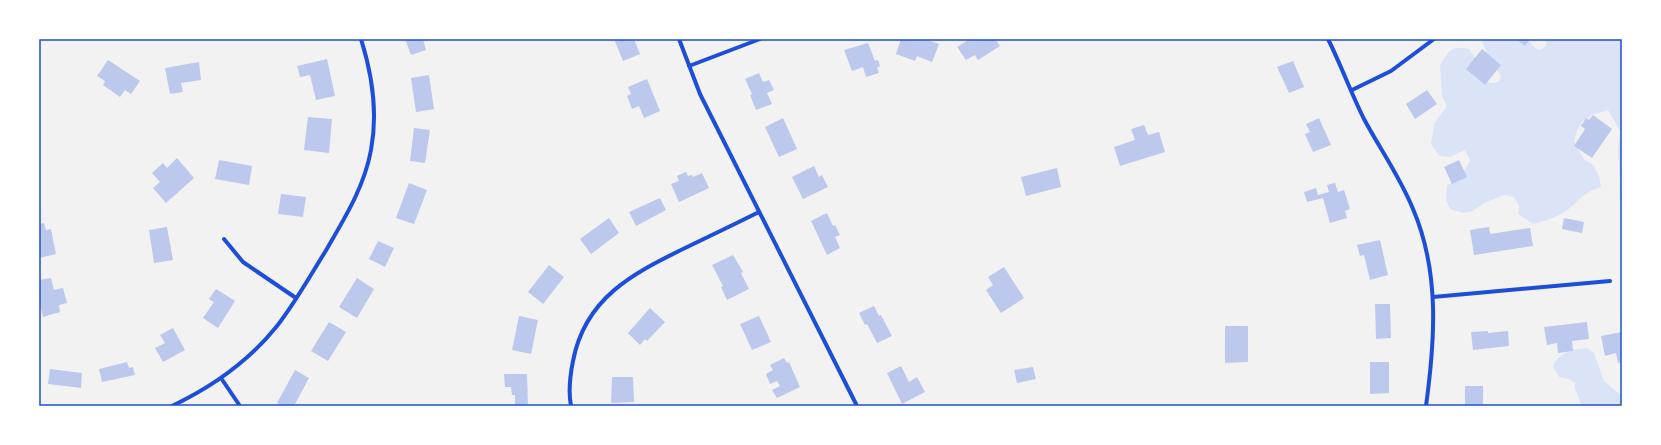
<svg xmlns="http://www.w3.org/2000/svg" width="1661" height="445" font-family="Mulish,sans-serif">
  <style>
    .green { fill: #dbe4f7 }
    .building { fill: #bdc9ec }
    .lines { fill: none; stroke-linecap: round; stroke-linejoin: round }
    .minor { stroke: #1d4ed8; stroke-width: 4 }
    .neatline { fill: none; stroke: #1d4ed8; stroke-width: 1.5 }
  </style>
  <rect width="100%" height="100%" fill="#f2f2f2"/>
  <!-- green -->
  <path class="green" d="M1481 39H1527L1535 48 1540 50 1546 46 1547 39H1622V211L1619 196 1620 181 1618 151 1620 131 1608 110C1587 117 1580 117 1574 141L1583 158 1594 166 1599 176 1601 187C1586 191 1581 198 1570 208 1561 216 1545 221 1533 224L1518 214 1519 206 1514 197 1504 195 1484 203 1473 211 1464 213 1450 209 1446 200 1447 186C1456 179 1466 172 1470 160L1465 150 1450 157 1439 156 1431 144 1434 124 1447 106 1442 96 1440 65C1449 51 1451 45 1469 49L1477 60 1484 82 1495 83 1499 81 1501 76 1489 58Z
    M1587 348 1594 353 1604 381 1622 396V406H1582L1575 389V383L1569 379 1559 377 1553 366C1559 352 1573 349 1587 348Z"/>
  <!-- building -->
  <path class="building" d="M405 39H423L426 50 411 55Z
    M614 39H634L640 54 623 61Z
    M901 39H917L922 41 923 39H925L939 44 932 62 917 56 915 61 896 54Z
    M970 39H995L1000 46 978 60 975 55 966 60 957 47Z
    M1516 39H1530L1525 46Z
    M868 43 875 61 878 60 880 66 877 68 879 73 866 77 863 67 852 71 844 50Z
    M1482 49 1501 65 1485 85 1466 69Z
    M327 59 335 96 316 100 310 75 300 77 297 66Z
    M108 60 140 81 131 94 125 90 120 97 103 85 105 81 97 76Z
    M1293 61 1304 87 1289 93 1277 67Z
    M199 62 201 80 181 83 183 92 170 94 165 68Z
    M759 73 763 82 769 80 774 90 767 93 772 104 756 110 750 95 752 94 745 79Z
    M429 75 434 109 416 112 411 78Z
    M647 79 660 111 644 118 639 106 632 109 627 96 631 94 628 87Z
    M1427 90 1437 104 1415 119 1406 104Z
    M1593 115 1612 129 1592 158 1574 146 1585 129 1581 126 1586 118 1589 120Z
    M308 117 332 119 329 153 304 150Z
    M783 118 797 149 779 157 765 127Z
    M1319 118 1331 145 1313 152 1305 134 1310 132 1306 124Z
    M1144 125 1148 135 1159 132 1165 152 1120 166 1114 147 1135 140 1131 129Z
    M414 128 430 130 425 163 410 161Z
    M177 158 194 178 166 203 153 188 160 182 152 173 163 163 167 168Z
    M219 160 252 166 249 185 215 179Z
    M1459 160 1467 177 1452 184 1444 167Z
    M814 166 819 177 822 175 828 187 803 199 792 177Z
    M1057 168 1061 187 1026 196 1021 177Z
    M686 172 688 176 692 175 693 177 702 173 709 188 679 202 671 184 679 181 677 176Z
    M409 183 427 190 414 224 396 218Z
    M1335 183 1338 192 1344 190 1350 209 1345 211 1347 218 1330 223 1323 198 1307 202 1304 192 1316 188 1318 195 1329 192 1327 185Z
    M281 194 306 197 303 217 278 214Z
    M660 198 666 210 636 226 629 212Z
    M827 213 833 226 835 225 840 235 835 237 840 248 827 255 811 221Z
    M609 218 619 233 591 254 580 239Z
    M1564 218 1584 222 1582 233 1562 229Z
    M44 223 46 230 51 229 56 254 39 258V224Z
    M167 227 173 260 154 263 149 230Z
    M1489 227 1490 234 1530 228 1533 246 1474 255 1470 230Z
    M1380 240 1388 275 1370 280 1364 255 1360 256 1357 245Z
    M378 241 394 248 385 267 369 259Z
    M733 255 743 272 741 273 749 289 727 300 721 287 723 286 712 265Z
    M549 265 564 277 543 304 528 292Z
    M1004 267 1024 298 1001 313 986 290 993 285 988 277Z
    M51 278 54 290 63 288 67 303 59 305 60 312 43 317 39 300V280Z
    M357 278 374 289 357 318 339 307Z
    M216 289 235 301 218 328 203 318 214 302 209 299Z
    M1375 304H1390L1391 338 1376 339Z
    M874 306 879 316 881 315 892 336 877 343 867 324 865 325 859 313Z
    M650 308 665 322 647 341 645 339 640 345 628 333Z
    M519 316 538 320 531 354 512 350Z
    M759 316 771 342 752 350 740 324Z
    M329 322 346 332 328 361 311 351Z
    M1587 322 1589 339 1572 341 1573 351 1558 353 1557 343 1547 345 1544 327Z
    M1225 326H1248V362L1225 363Z
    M173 328 185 350 163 362 155 348 165 343 160 335Z
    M1488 331V333L1508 331 1509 346 1473 350 1471 332Z
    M1622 332V362L1618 363 1616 353 1605 356 1601 336Z
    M784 358 787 363 789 362 800 387 777 398 772 390 780 386 777 381 770 384 766 374 773 370 770 365Z
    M127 362 129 368 133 367 135 375 102 382 99 369Z
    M1370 362H1389V393L1370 394Z
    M901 366 909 382 917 377 925 392 902 404 887 373Z
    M1033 367 1036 379 1017 383 1014 370Z
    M50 369 82 373 81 388 48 384Z
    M295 370 309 378 294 406H283L277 403Z
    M504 374H527L528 406H515V395H512L511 387H505Z
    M612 377H633L634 402 611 403Z
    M1465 386H1483V406H1465Z"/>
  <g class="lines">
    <!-- minor -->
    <path class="minor" d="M679 39 700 94 857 406
      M1328 39C1341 65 1351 93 1364 119 1380 149 1400 177 1413 209 1440 272 1435 340 1426 406
      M689 66 760 39
      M1352 90 1391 71 1434 39
      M224 239 243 262 296 298
      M1433 297 1610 281
      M221 378 240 406
      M172 406C212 387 249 361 277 326 295 303 310 276 325 252 344 219 364 188 371 150 378 113 372 74 361 39
      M571 406C568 391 570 376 573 361 585 298 632 274 685 248 710 236 735 224 759 212"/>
  </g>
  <!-- border -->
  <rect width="1661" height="445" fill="none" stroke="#ffffff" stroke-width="80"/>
  <rect x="40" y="40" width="1581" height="365" class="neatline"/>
</svg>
